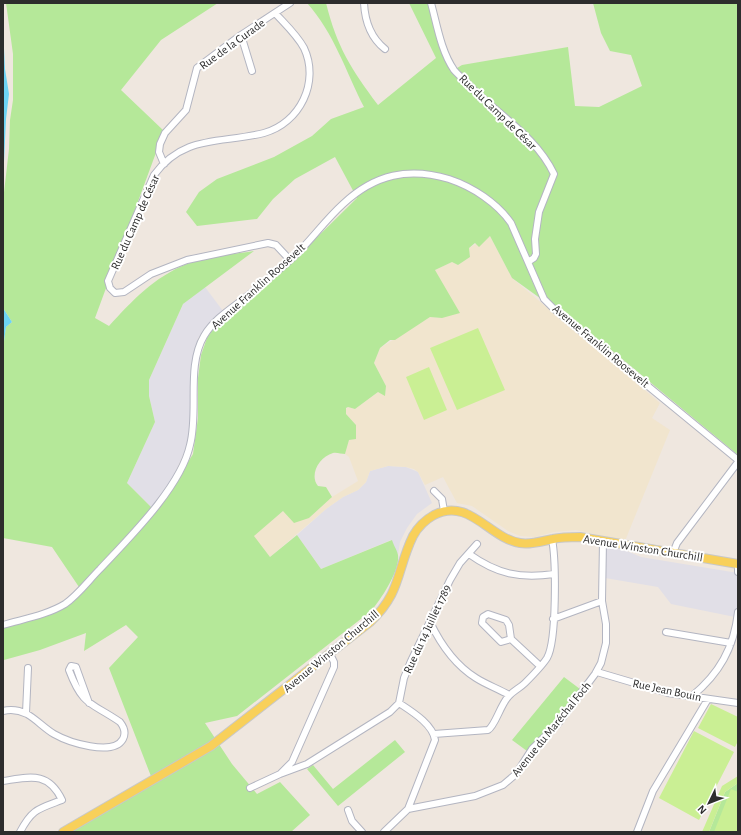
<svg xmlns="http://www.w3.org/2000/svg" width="741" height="835" font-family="'Alegreya Sans',sans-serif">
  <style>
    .industrial { fill: #e1dfe7 }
    .education { fill: #f1e5ce }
    .green { fill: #b5e899 }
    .pitch { fill: #caef94 }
    .water { fill: #6dd4f5 }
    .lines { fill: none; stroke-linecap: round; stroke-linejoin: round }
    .minor-casing { stroke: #b3b5c1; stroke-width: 8 }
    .major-casing { stroke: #c8c8c8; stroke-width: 10 }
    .minor { stroke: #fff; stroke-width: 6 }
    .major { stroke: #f8d05a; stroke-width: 8 }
    .labels { text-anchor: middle; stroke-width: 4; stroke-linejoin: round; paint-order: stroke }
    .street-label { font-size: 12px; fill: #2d2d2d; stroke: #fff }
  </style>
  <rect width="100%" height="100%" fill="#efe7df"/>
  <!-- industrial -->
  <path class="industrial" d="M205 287 223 311 208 325 198 338 191 373V420L186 448 174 475 161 497 152 508 127 483 155 422 149 396V380L183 304Z
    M388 466 406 467 418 472 432 503 417 514 407 528 400 542 398 555 391 540 321 569 297 535 326 509 343 497 358 490 366 482 370 471Z
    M605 547 627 551 641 557 738 573V632L733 631 735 617 671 604 658 587 605 578Z"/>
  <!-- education -->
  <path class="education" d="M490 236 512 278 660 403 652 418 670 430 625 541 576 530 554 532 535 537 520 536 508 531 472 506 457 503 443 477 425 485 418 472 414 469 406 467 388 466 370 471 366 482 358 490 343 497 326 509 270 557 253 536 283 511 309 518 332 497 358 481 349 457 345 454 349 440 356 438V425L346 414V409L348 407 355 409 378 392 385 395 386 386 374 363 380 348 430 317 442 318 435 270 452 262 458 265 470 257 469 248Z"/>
  <!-- green -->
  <path class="green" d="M6 3H218L161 40 121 90 164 131 95 318 109 326C132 301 154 277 187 264 205 257 234 254 254 251L183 304 149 380V396L155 422 127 483 152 508 79 587 52 547 3 538V348L6 327 12 322 3 308V201L9 149 10 120 13 100V54Z
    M307 3H326C337 47 351 69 378 105L436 58 409 3H428L440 47 452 71 462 65 568 47 575 106 599 107 642 86 631 55 610 51 601 33 593 3H738V455L604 344 512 278 490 236 479 247 475 243 469 248 470 257 458 265 452 262 435 270 460 313 442 318 430 317 395 340H390L380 348 374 363 386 386 385 396 378 392 355 409 348 407 346 408V414L356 425V439L349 440 345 454C342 454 336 452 333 453 319 457 309 475 318 486L326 487 332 497 309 518 294 523 283 511 254 536 270 557 297 535 321 569 392 540C393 544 397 550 398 555 400 571 381 599 371 611L237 716 205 723 232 764 257 794 280 782 310 815 291 832H69L101 812 154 784 109 668 138 637 126 625 84 651 86 633 40 650 4 660 3 628 54 613 72 602 162 504 193 454 198 418V378L201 355 207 338 218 322 291 263 357 198 335 157 295 179 273 199 257 219 197 226 186 212 199 192 217 179 274 157 312 136 331 119 364 107C346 72 334 33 307 3Z
    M564 677 580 689 549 728 527 751 512 740Z
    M395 740 405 752 338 806 307 769 313 765 333 789Z
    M738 783V832H709L725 792Z"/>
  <!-- pitch -->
  <path class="pitch" d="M478 328 505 390 457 410 430 348Z
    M429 367 447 410 424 420 406 377Z
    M711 704 738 717V741L735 747 698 728Z
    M694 731 734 752 699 820 659 798Z
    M738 776V783L725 792 709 832H702L722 786Z
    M731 789 738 792V832H714Z"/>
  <!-- water -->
  <path class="water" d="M3 28 5 69 9 94 6 119 3 184Z
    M3 308 12 322 6 327 3 348Z"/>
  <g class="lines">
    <!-- minor casing -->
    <g class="minor-casing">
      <path id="minor" d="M364 3C365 22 371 38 385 49
        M431 3C437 25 441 51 454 70 458 75 465 80 469 85 498 115 536 136 554 174L539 212 535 239 536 254 534 258 528 262
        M275 13C285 24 297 35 304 48 320 82 300 123 264 133 221 144 184 134 154 175L108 281 110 288 115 293 124 292 151 274 187 260 268 243 276 245 290 260
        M241 35 252 71
        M164 164 159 152 160 144 165 133 186 110 197 68 241 35 290 3
        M434 491 442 499 444 511
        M673 553 677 543 738 462
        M469 554C497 574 520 579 554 574
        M738 565V572
        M488 614 506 620 509 625 511 639 501 642 482 623 483 617Z
        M553 619 602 601
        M430 622C441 645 455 665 476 678 487 685 499 689 509 695
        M3 625C23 619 47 615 65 604 78 595 89 580 100 569 129 538 181 487 190 445 199 412 186 366 204 336 214 319 232 308 246 297 260 286 274 274 288 262 308 245 323 222 343 204 375 174 409 167 449 179 473 187 497 203 511 223L544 299 554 309 738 460
        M666 632 731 643
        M511 639 540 666
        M597 672 668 693 738 703
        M692 696C719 674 734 648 738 612
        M399 703C411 711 433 724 435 740L408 809
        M3 711C11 709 19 710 27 714 36 719 44 728 54 734 68 742 113 757 123 739 126 733 124 727 120 722 91 702 83 707 69 670L71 666 76 667 89 703
        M26 713 28 668
        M434 734 488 730C495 726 500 706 508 697 513 691 520 688 525 683 532 676 542 666 547 658 557 641 556 560 552 539
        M280 774 307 764 390 712 399 703 404 678 411 661 450 580 460 563 477 544
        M3 781C30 777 48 771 62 800 38 809 32 809 20 832
        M250 788 280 774 292 762 334 667V662L330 654
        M348 810 352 821 362 832
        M384 832 408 809 475 796 503 785 516 774 532 749 557 725 595 674 601 663 606 643V624L602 601 603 541
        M637 832 653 791 708 699"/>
    </g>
    <!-- major casing -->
    <g class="major-casing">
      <path id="major" d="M63 832 211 746 370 622C402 592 396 571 413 536 418 527 425 520 434 515 469 497 489 538 520 543 531 545 542 541 553 539 562 537 571 537 580 537L738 564"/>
    </g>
    <!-- minor -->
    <use href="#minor" class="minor"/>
    <!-- major -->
    <use href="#major" class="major"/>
  </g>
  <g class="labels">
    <!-- street labels -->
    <g class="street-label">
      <text transform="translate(232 44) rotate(-36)" y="4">Rue de la Curade</text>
      <text transform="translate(498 112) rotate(44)" y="4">Rue du Camp de César</text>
      <text transform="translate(135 222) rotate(-66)" y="4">Rue du Camp de César</text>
      <text transform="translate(258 286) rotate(-42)" y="4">Avenue Franklin Roosevelt</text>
      <text transform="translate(601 346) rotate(40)" y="4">Avenue Franklin Roosevelt</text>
      <text transform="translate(643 548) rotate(9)" y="4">Avenue Winston Churchill</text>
      <text transform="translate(427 629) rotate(-65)" y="4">Rue du 14 Juillet 1789</text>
      <text transform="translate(331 651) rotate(-40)" y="4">Avenue Winston Churchill</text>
      <text transform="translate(667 690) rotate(12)" y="4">Rue Jean Bouin</text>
      <text transform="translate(551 729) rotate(-51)" y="4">Avenue du Maréchal Foch</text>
    </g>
  </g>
  <!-- border -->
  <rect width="741" height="835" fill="none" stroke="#2d2d2d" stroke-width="8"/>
  <!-- north arrow -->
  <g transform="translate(709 803) rotate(227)" stroke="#ffffff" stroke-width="3" paint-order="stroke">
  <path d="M0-3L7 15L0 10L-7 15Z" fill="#2d2d2d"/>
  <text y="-6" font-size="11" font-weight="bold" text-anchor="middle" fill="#2d2d2d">N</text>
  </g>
</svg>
